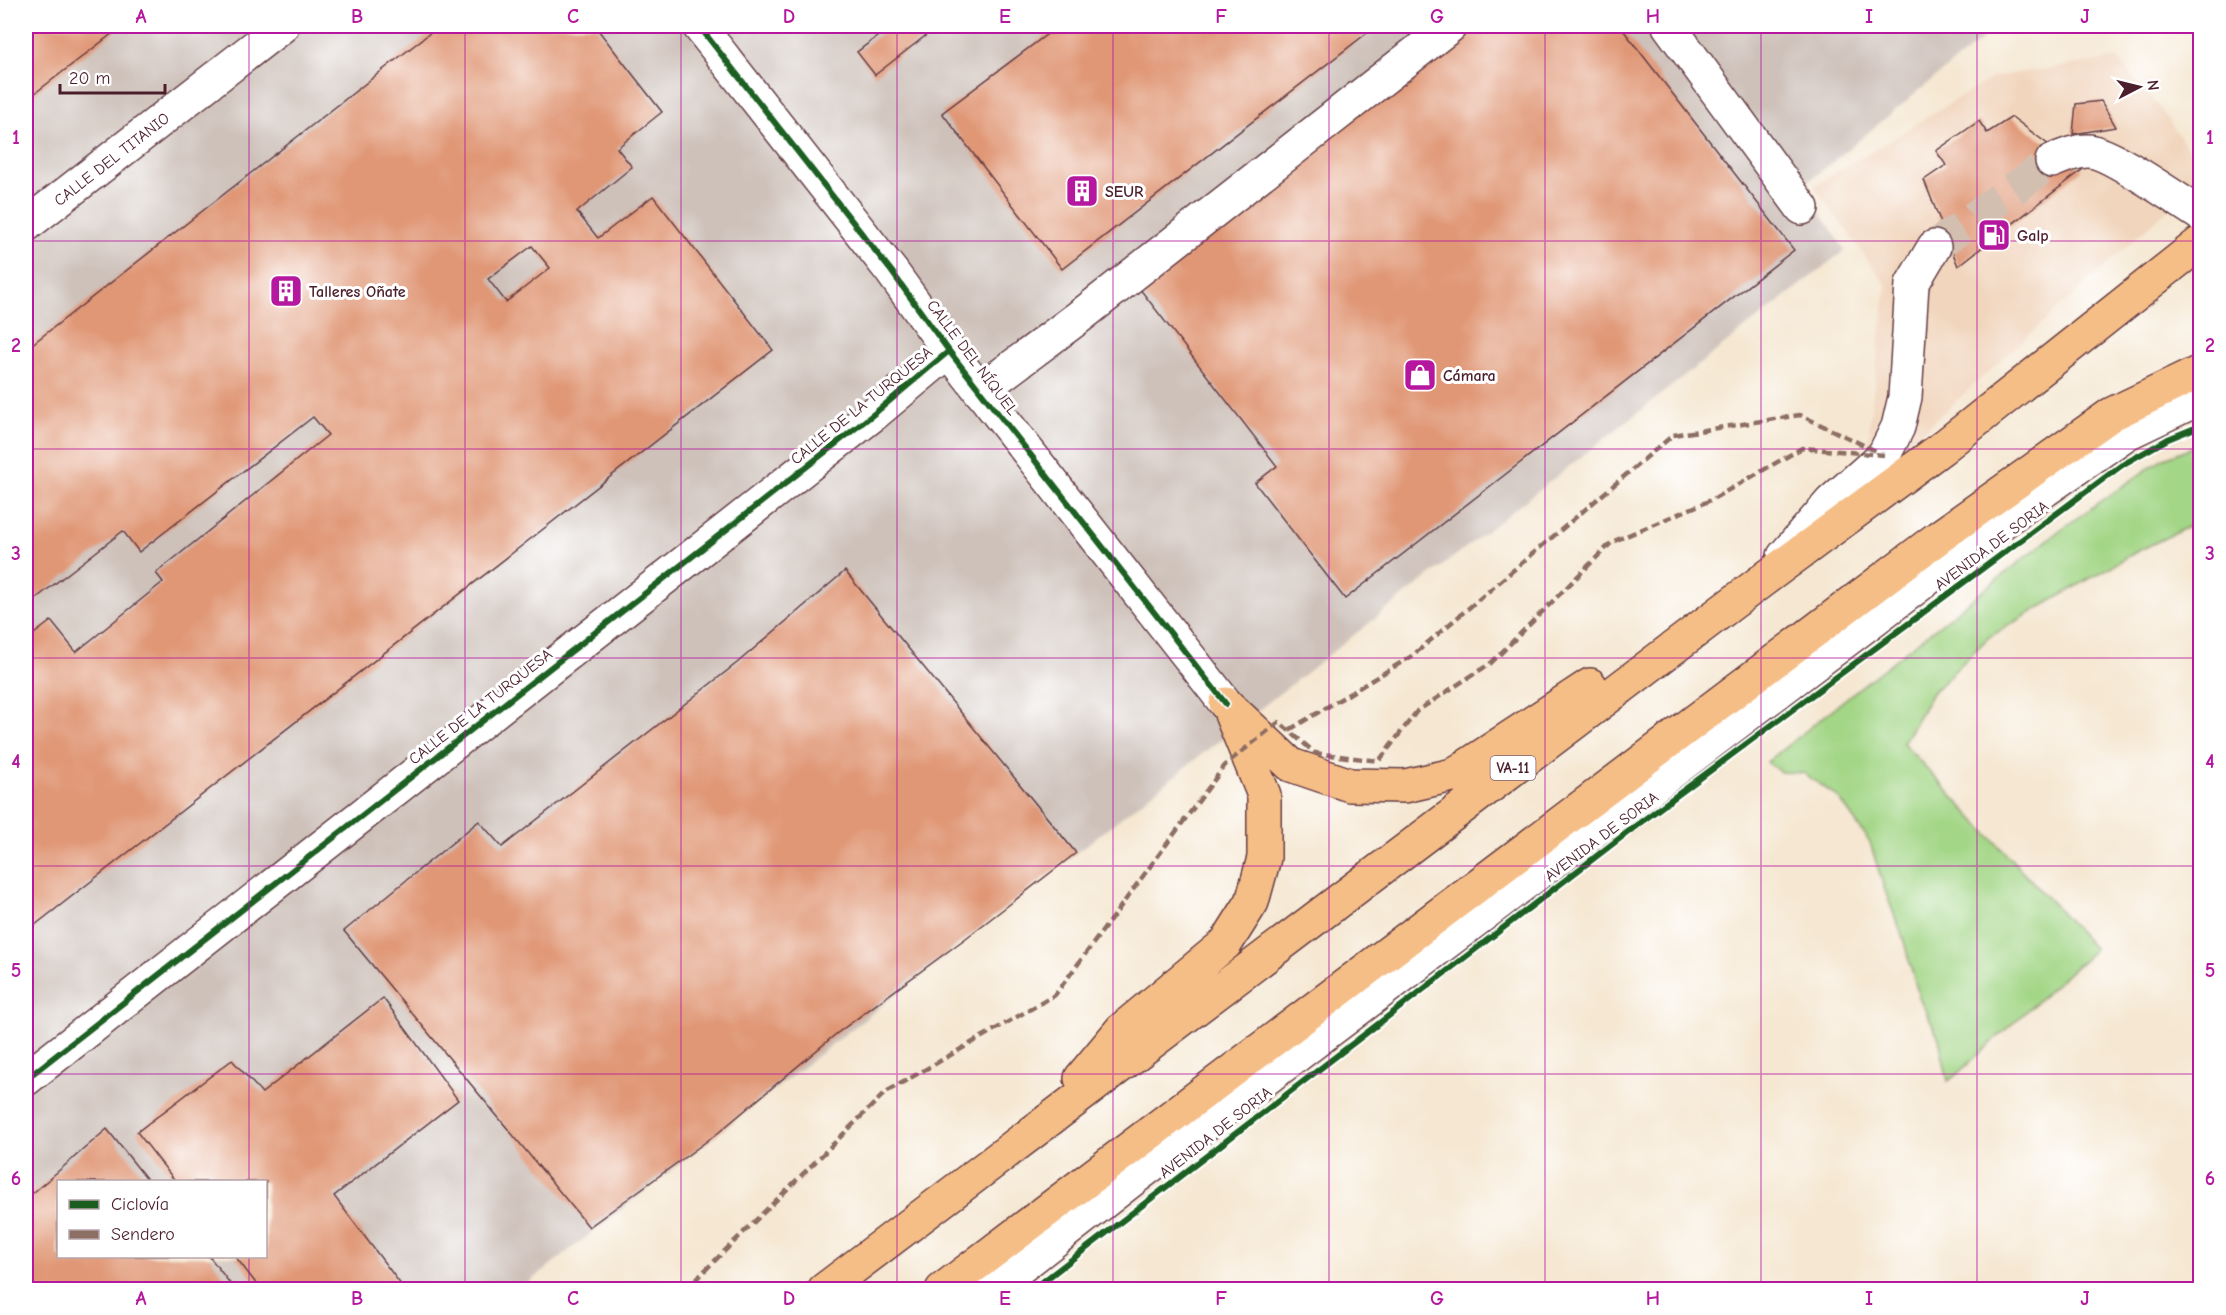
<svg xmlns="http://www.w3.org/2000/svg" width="2226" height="1315" font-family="'Comic Neue',sans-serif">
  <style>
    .built { fill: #f1d5bd }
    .industrial { fill: #cec1ba; fill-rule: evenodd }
    .green { fill: #a3d686; stroke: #767a58; stroke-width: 1.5 }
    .building { fill: #e09776; fill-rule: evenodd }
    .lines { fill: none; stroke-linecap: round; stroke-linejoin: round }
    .minor-tunnel { stroke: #d3bfb0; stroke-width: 33; stroke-dasharray: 33 16; stroke-linecap: butt }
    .minor-casing { stroke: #643d44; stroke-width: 36 }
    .highway-casing { stroke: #643d44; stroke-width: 36 }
    .minor { stroke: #fff; stroke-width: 33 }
    .highway { stroke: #f6be87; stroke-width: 33 }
    .quiet { stroke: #8d6e63; stroke-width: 4.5; stroke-dasharray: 9 4.5; stroke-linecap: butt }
    .cycleway-casing { stroke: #fff; stroke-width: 10 }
    .cycleway { stroke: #1b5e20; stroke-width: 6 }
    .grid { fill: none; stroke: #b5179e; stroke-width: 1.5; stroke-opacity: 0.55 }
    .labels { text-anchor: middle; stroke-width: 6; stroke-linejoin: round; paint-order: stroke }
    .shield { fill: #fff; stroke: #80626b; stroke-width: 1.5 }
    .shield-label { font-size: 15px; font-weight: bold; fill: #4a1f2b }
    .street-label { font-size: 16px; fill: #4a1f2b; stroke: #fff }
    .poi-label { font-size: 16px; font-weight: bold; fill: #4a1f2b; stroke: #fff; text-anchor: start }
    .neatline { fill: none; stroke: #b5179e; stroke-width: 2 }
    .grid-label { font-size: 20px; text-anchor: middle; font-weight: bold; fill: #b5179e }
  </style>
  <rect width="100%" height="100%" fill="#fff"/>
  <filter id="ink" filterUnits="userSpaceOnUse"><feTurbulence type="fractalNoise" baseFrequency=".0167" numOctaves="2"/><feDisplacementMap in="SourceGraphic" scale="12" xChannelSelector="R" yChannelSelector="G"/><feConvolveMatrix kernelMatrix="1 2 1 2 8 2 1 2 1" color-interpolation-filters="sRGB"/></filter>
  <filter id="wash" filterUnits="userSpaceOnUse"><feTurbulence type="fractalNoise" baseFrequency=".008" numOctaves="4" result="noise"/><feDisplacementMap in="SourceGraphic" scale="24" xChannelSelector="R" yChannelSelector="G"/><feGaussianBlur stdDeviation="1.35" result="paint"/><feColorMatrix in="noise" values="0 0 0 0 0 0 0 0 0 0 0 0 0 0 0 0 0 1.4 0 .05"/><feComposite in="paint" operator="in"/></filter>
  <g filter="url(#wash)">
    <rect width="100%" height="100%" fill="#f5e7d1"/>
    <!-- built -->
    <path class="built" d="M2117 58 2162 111 2200 165V180L1911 442 1867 446 1886 285 1814 186 1993 77Z"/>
    <!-- industrial -->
    <path class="industrial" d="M26 26H1980L1987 35 1803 186 1845 250 520 1289 26 1290ZM58 1182H266V1256H58Z"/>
    <!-- green -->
    <path class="green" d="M2200 444V521L2136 552 1989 637 1932 693 1903 743 2095 949 1948 1082 1939 1039 1919 997 1903 938 1884 888 1870 842 1838 797 1803 773 1780 772 1767 762 1864 684 2064 527 2162 459Z"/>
    <g id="blocks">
      <!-- building -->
      <path class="building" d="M26 26H122L26 100Z
        M439 26H595L662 112 617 148 632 167 577 212 598 238 653 196 773 350 26 932V640L51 621 76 652 163 582 156 573 328 435 313 417 139 552 123 531 26 606V349ZM532 246 550 268 506 302 488 279Z
        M891 26H938L875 75 857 52Z
        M1058 26H1376L1062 269 942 113Z
        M1467 26H1620L1794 250 1345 599 1255 483 1277 466 1136 284Z
        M2101 101 2116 127 2073 134 2076 104Z
        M2012 117 2082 170 1958 266 1924 180 1946 165 1936 151 1979 121 1987 133Z
        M845 571 1076 853 966 938 836 1034 718 1133 589 1227 344 931 479 821 502 847 737 663Z
        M383 998 458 1100 334 1196 402 1286 397 1290H261L235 1256H266V1182H176L137 1132 232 1060 262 1093Z
        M107 1129 149 1182H58V1256H209L235 1290H26V1199Z"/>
    </g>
  </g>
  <g filter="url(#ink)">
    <use href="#blocks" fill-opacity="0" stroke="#643d44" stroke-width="1.5"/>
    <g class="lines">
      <!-- minor-tunnel -->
      <path class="minor-tunnel" d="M1934 247 2052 161"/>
      <!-- minor casing -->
      <g class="minor-casing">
        <g id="minor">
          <path d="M699 26 892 272 949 351 1226 704"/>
          <path d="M1669 26 1802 208"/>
          <path d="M2052 161C2064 156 2075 151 2088 151 2109 151 2179 201 2200 214"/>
          <path id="s1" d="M26 225 282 26"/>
          <path d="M980 391 1079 317 1450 26"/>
          <path d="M1784 556 1831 502 1884 455 1898 427 1905 397 1912 284 1934 247"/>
          <path d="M26 1079 875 413 949 351"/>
          <path d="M991 1290 1133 1179 2045 490 2127 433 2200 398"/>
        </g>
      </g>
      <!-- highway casing -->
      <g class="highway-casing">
        <path id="highway" d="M1226 704 1291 765 1350 785 1405 786 1453 775 1590 685
          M1081 1078 1121 1030 1226 943 1252 902 1264 858V795L1231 714
          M824 1290 1763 580 1942 448 2200 243
          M942 1290 1939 537 2112 414 2200 372"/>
      </g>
      <!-- minor -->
      <use href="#minor" class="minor"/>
      <!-- highway -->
      <use href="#highway" class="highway"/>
      <!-- quiet -->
      <path class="quiet" d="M1289 730 1412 656 1673 435 1800 415 1876 451
        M685 1290 886 1092 1055 995 1226 764 1279 722 1315 753 1379 761 1417 711 1491 663 1612 542 1711 500 1802 448 1884 455"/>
      <!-- cycleway casing -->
      <g class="cycleway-casing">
        <path id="cycleway" d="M699 26 892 272 949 351 1226 704
          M26 1079 875 413 949 351
          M1032 1290 1641 822 2122 465 2168 439 2200 426"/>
      </g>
      <!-- cycleway -->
      <use href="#cycleway" class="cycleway"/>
    </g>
  </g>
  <!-- grid -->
  <path class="grid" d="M249 26V1182M465 26V1290M681 26V1290M897 26V1290M1113 26V1290M1329 26V1290M1545 26V1290M1761 26V1290M1977 26V1290M26 241H2200M26 449H2200M26 658H2200M26 866H2200M26 1074H2200M249 1256V1290"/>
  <!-- icons -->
  <defs>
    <g id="building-square" transform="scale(1.725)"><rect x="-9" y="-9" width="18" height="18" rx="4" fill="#b5179e" stroke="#fff"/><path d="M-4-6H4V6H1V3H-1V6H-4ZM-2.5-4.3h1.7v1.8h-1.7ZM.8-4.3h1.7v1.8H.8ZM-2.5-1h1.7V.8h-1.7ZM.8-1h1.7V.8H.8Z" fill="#fff"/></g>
    <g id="fuel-square" transform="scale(1.725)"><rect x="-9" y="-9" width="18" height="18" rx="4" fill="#b5179e" stroke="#fff"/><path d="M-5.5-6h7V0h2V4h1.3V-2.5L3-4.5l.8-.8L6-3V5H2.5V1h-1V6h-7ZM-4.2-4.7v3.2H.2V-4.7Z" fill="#fff"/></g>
    <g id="shop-square" transform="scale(1.725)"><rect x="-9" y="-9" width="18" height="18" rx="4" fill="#b5179e" stroke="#fff"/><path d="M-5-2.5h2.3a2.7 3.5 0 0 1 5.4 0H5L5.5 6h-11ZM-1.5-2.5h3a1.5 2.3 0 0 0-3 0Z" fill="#fff"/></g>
  </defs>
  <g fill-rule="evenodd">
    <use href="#building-square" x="1082" y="191"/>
    <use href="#fuel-square" x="1994" y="235"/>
    <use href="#building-square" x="286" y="291"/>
    <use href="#shop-square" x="1420" y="375"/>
  </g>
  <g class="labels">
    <!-- shield labels -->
    <rect class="shield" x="1490.5" y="756" width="45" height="24" rx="4.5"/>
    <g class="shield-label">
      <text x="1513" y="773">VA-11</text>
    </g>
    <!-- street labels -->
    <g class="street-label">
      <text dy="6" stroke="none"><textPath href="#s1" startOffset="108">CALLE DEL TITANIO</textPath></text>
      <text transform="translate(973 357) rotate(53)" y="6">CALLE DEL NÍQUEL</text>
      <text transform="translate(861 405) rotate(-39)" y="6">CALLE DE LA TURQUESA</text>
      <text transform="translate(1991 545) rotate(-37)" y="6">AVENIDA DE SORIA</text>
      <text transform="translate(480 706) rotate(-38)" y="6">CALLE DE LA TURQUESA</text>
      <text transform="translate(1601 836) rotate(-37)" y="6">AVENIDA DE SORIA</text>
      <text transform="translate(1215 1132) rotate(-38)" y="6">AVENIDA DE SORIA</text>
    </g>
    <!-- poi labels -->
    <g class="poi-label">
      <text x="1105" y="197">SEUR</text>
      <text x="2017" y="241">Galp</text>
      <text x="309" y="297">Talleres Oñate</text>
      <text x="1443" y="381">Cámara</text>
    </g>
  </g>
  <!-- margin -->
  <rect width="2226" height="1315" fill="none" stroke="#fff" stroke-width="66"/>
  <!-- legend -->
  <rect x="57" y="1180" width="210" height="78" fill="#ffffff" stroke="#b7a5aa" stroke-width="1.5"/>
  <rect x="69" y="1200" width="30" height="9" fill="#1b5e20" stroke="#b7a5aa" stroke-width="1.5"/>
  <text x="111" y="1210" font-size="18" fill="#4a1f2b">Ciclovía</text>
  <rect x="69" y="1230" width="30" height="9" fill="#8d6e63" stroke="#b7a5aa" stroke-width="1.5"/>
  <text x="111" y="1240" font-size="18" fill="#4a1f2b">Sendero</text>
  <!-- north arrow -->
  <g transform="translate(2139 87) rotate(83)" stroke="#ffffff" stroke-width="4.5" paint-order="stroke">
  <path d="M0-4.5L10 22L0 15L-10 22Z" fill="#4a1f2b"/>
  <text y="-9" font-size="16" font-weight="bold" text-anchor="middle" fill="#4a1f2b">N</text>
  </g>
  <!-- scale -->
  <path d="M60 84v9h105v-9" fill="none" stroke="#4a1f2b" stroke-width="3"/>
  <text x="69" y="84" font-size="18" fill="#4a1f2b" stroke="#ffffff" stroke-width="4.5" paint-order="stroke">20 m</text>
  <rect x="33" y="33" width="2160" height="1249" class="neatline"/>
  <g class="grid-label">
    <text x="141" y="23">A</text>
    <text x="357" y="23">B</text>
    <text x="573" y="23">C</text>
    <text x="789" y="23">D</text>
    <text x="1005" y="23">E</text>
    <text x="1221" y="23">F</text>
    <text x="1437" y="23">G</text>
    <text x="1653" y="23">H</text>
    <text x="1869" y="23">I</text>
    <text x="2085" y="23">J</text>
    <text x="16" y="144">1</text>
    <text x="2210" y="144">1</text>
    <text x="16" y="352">2</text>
    <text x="2210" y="352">2</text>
    <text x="16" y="560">3</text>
    <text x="2210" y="560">3</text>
    <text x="16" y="768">4</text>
    <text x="2210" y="768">4</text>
    <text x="16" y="977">5</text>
    <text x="2210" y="977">5</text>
    <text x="16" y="1185">6</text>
    <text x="2210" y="1185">6</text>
    <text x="141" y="1305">A</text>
    <text x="357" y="1305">B</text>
    <text x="573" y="1305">C</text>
    <text x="789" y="1305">D</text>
    <text x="1005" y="1305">E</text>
    <text x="1221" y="1305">F</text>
    <text x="1437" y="1305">G</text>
    <text x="1653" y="1305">H</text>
    <text x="1869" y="1305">I</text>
    <text x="2085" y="1305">J</text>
  </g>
</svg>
